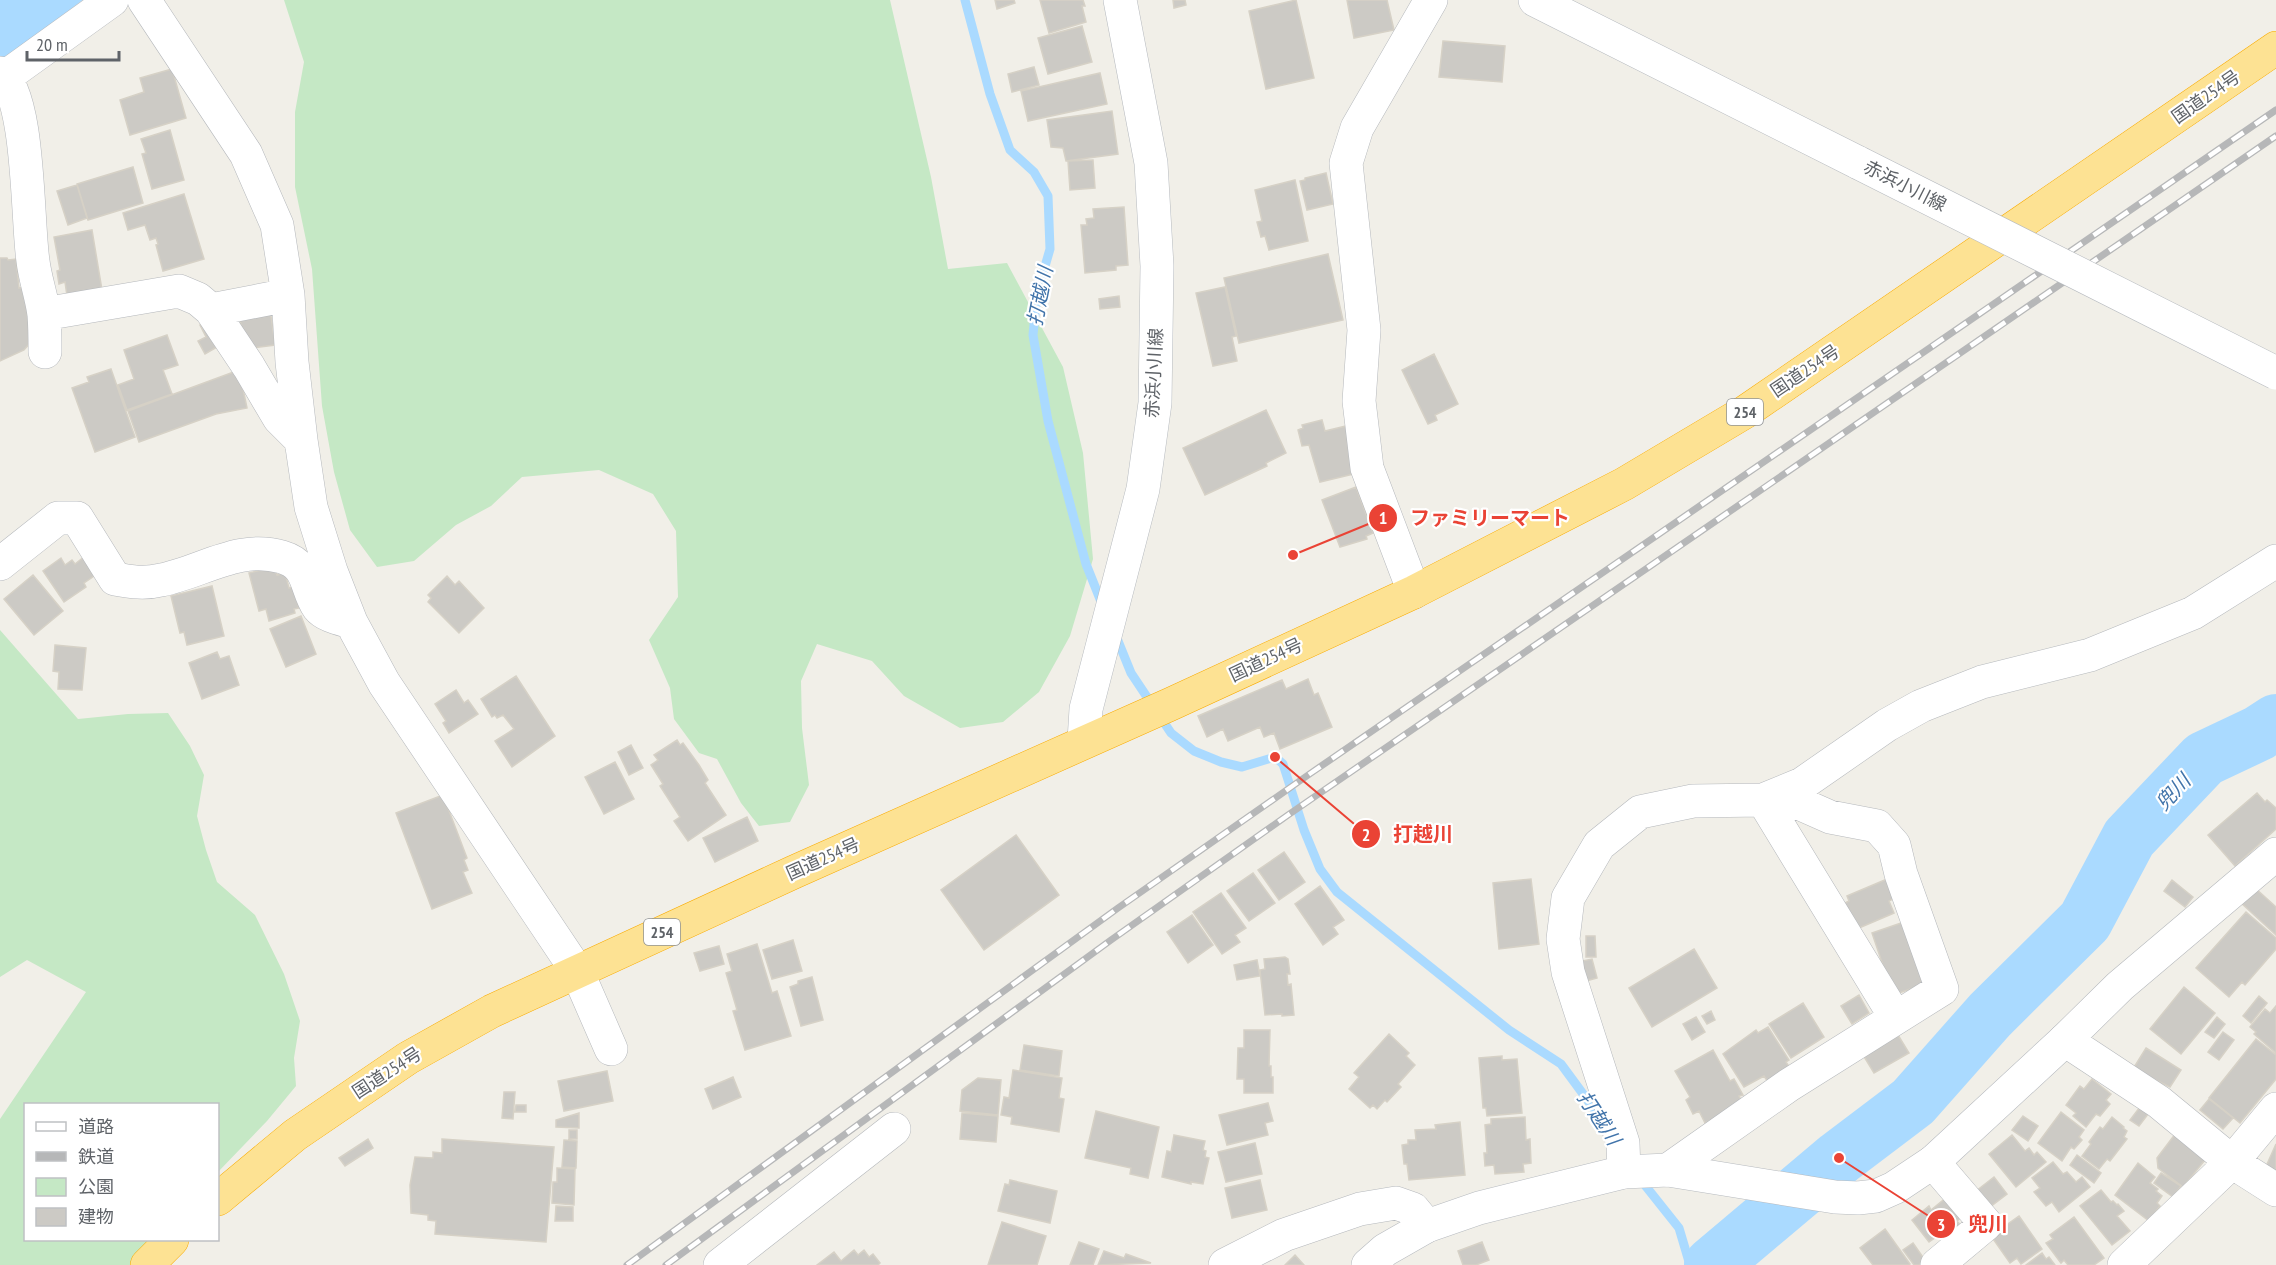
<svg xmlns="http://www.w3.org/2000/svg" width="2276" height="1265" font-family="'PT Sans Narrow','Noto Sans JP',sans-serif">
  <style>
    .green { fill: #c5e8c5 }
    .water { fill: #aadaff }
    .lines { fill: none; stroke-linecap: round; stroke-linejoin: round }
    .stream { stroke: #aadaff; stroke-width: 9 }
    .river { stroke: #aadaff; stroke-width: 56 }
    .building { fill: #cccac5; stroke: #d6d1c6; stroke-width: 1.5 }
    .street-casing { stroke: #b5b8bc; stroke-width: 34 }
    .secondary-casing { stroke: #b6babf; stroke-width: 34 }
    .highway-casing { stroke: #f9ab00; stroke-width: 34 }
    .street { stroke: #fff; stroke-width: 33 }
    .secondary { stroke: #fff; stroke-width: 33 }
    .highway { stroke: #fde293; stroke-width: 33 }
    .rail-casing { stroke: #b6b7b8; stroke-width: 7 }
    .rail { stroke: #fff; stroke-width: 4.5; stroke-dasharray: 14; stroke-linecap: butt }
    .secondary-bridge-casing { stroke: #b6babf; stroke-width: 34; stroke-linecap: butt }
    .secondary-bridge { stroke: #fff; stroke-width: 33 }
    .labels { text-anchor: middle; stroke-width: 4.5; stroke-linejoin: round; paint-order: stroke }
    .shield { fill: #fff; stroke: #8f9295; stroke-width: 1.5 }
    .shield-label { font-size: 16px; font-weight: bold; fill: #5f6368 }
    .street-label { font-size: 18px; fill: #5f6368; stroke: #fff }
    .water-label { font-size: 20px; font-style: italic; fill: #4174aa; stroke: #fff }
    .leader { fill: none; stroke: #ea4335; stroke-width: 2 }
    .callout-dot { fill: #ea4335; stroke: #fff; stroke-width: 2 }
    .mark-label { font-size: 18px; text-anchor: middle; font-weight: bold; fill: #fff }
    .callout-label { font-size: 20px; text-anchor: middle; font-weight: bold; fill: #ea4335; stroke: #fff; stroke-width: 4.5; stroke-linejoin: round; paint-order: stroke }
  </style>
  <rect width="100%" height="100%" fill="#f1efe8"/>
  <!-- green -->
  <path class="green" d="M284 0H890L931 177 948 269 1007 263 1063 367 1083 453 1093 559 1070 636 1039 692 1003 722 960 728 904 696 872 661 817 644 801 681 802 728 809 785 790 822 759 826 741 803 717 759 699 753 674 719 670 688 649 640 678 597 676 531 653 494 599 470 522 477 491 506 456 525 414 561 377 567 350 530 334 472 322 406 312 269 295 187V112L304 62Z
    M0 630 78 719 128 714 168 713 190 746 204 775 197 816 206 850 217 882 255 915 284 974 300 1021 294 1058 296 1086 267 1121 218 1172V1104H26V1240H154L130 1265H0V1119L86 992 27 960 0 977Z"/>
  <!-- water -->
  <path class="water" d="M0 0H83L2 60 0 59Z"/>
  <g class="lines">
    <!-- stream -->
    <path class="stream" d="M965 0 990 94 1010 150 1034 172 1048 196 1050 249 1037 294 1033 335 1048 421 1086 564 1102 604
      M1116 636 1131 673 1171 733 1194 751 1221 762 1242 767 1275 757 1283 764 1304 830 1320 869 1337 892 1509 1030 1561 1064 1600 1117
      M1640 1179 1679 1228 1690 1265"/>
    <!-- river -->
    <path class="river" d="M1712 1265 1839 1158 1913 1102 1990 1015 2085 921 2129 838 2204 759 2259 733 2276 722"/>
  </g>
  <!-- building -->
  <path class="building" d="M995 0H1014L1015 3 997 9Z
    M1040 0H1083L1085 6H1082L1086 22 1049 33Z
    M1173 0H1185L1186 5 1174 8Z
    M1296 0 1314 78 1266 89 1249 11Z
    M1347 0H1387L1394 30 1354 38Z
    M1082 26 1092 62 1048 74 1038 38Z
    M1443 41 1505 46 1502 82 1439 77Z
    M1034 67 1039 85 1012 92 1008 74Z
    M172 69 186 118 130 135 120 100 144 92 140 78Z
    M1100 73 1107 104 1028 121 1021 91Z
    M1112 111 1118 154 1066 161 1063 148 1051 147 1047 120Z
    M170 130 184 180 152 189 142 154 146 153 141 139Z
    M1093 160 1095 188 1070 190 1068 161Z
    M133 167 143 203 88 220 77 184Z
    M1326 173 1333 204 1307 210 1300 181 1305 180V178Z
    M1295 180 1308 241 1269 250 1265 236 1261 237 1257 222 1262 221 1255 190Z
    M77 185 87 218 68 225 57 191Z
    M184 194 204 259 163 271 156 245 158 244 156 238 150 240 145 225 128 230 123 213Z
    M1124 207 1128 265 1116 266V270L1085 273 1081 225H1087L1086 219 1094 218 1093 209Z
    M92 230 102 290 67 296 65 282 59 284 57 271 60 270 54 237Z
    M1328 254 1343 320 1239 343 1224 278Z
    M0 258H7L8 260 16 259 19 288 24 287 31 342 24 350 0 361Z
    M1225 287 1236 336 1232 337 1237 361 1213 366 1196 293Z
    M1119 296 1120 307 1100 309 1099 299Z
    M268 313 271 316 275 345 244 349 240 317Z
    M210 319 224 343 205 354 198 341 206 337 200 325Z
    M167 335 178 365 163 370 172 394 127 410 118 385 134 379 124 350Z
    M1434 354 1458 404 1435 415 1437 420 1428 424 1402 370Z
    M111 369 135 437 95 452 72 388 89 382 87 377Z
    M239 370 247 408 216 414 139 442 128 411Z
    M1266 410 1286 453 1266 463 1267 466 1205 495 1183 448Z
    M1322 420 1325 431 1346 426 1358 473 1320 482 1309 445 1302 446 1298 430 1303 428 1302 425Z
    M1356 487 1373 533 1366 536 1367 539 1340 547 1322 500Z
    M85 556 97 574 84 583 86 587 64 602 43 571 61 558 65 565 72 560 75 564Z
    M274 567 277 575 285 573 289 588 293 587 299 608 294 609 295 613 269 621 266 609 259 611 249 573Z
    M33 575 63 611 34 635 4 599Z
    M447 576 455 585 459 581 484 608 459 633 428 602 431 598 428 595Z
    M212 586 224 636 187 645 184 632 180 633 171 596Z
    M301 616 316 654 286 667 270 629Z
    M55 645 86 648 82 690 58 689 59 672 53 671Z
    M217 652 220 659 229 656 239 685 202 699 189 663Z
    M516 676 555 736 512 767 495 741 514 729 503 715 497 718 495 715 492 717 481 699Z
    M1308 679 1314 695 1318 693 1332 727 1280 749 1274 733 1264 737 1260 727 1228 741 1223 729 1207 737 1198 716 1282 680 1286 689Z
    M456 690 464 703 468 700 478 714 449 733 443 723 446 721 435 704Z
    M677 740 680 745 683 743 699 765 708 780 705 783 726 815 688 841 674 821 680 817 660 786 663 784 651 765 658 760 654 755Z
    M631 745 643 768 629 775 618 752Z
    M615 762 634 799 604 814 585 777Z
    M2257 793 2265 802 2267 800 2276 808V829L2235 866 2208 835Z
    M443 795 467 858 464 860 468 870 463 872 472 893 432 909 396 813Z
    M747 817 758 841 715 862 703 838Z
    M1016 835 1059 895 984 950 941 890Z
    M1284 852 1305 882 1279 900 1258 870Z
    M1253 873 1275 903 1249 921 1227 891Z
    M1531 879 1539 944 1499 949 1493 883Z
    M1887 879 1895 898 1889 901 1894 913 1852 931 1841 905 1849 901 1847 896Z
    M2172 880 2193 897 2185 907 2164 891Z
    M1320 886 1344 920 1333 927 1338 934 1323 945 1295 904Z
    M2254 887 2276 907V935L2240 902Z
    M1221 893 1246 928 1235 935 1240 942 1222 954 1193 912Z
    M2246 912 2276 938V949L2245 985 2242 982 2229 997 2196 968Z
    M1192 915 1213 945 1188 963 1167 932Z
    M1904 922 1925 984 1893 995 1872 933Z
    M1586 936H1595L1596 957H1586Z
    M793 940 802 971 772 979 763 950Z
    M757 944 772 993 777 991 791 1036 745 1050 733 1011 737 1010 726 973 732 971 727 954Z
    M719 946 724 964 700 971 694 953Z
    M1694 949 1717 988 1652 1027 1629 988Z
    M1285 957 1288 959 1290 974H1287L1288 985 1291 984 1294 1015 1282 1016V1014L1265 1015 1260 970 1265 969 1264 959Z
    M1592 959 1597 978 1586 981 1582 961Z
    M1257 960 1260 976 1237 980 1234 965Z
    M812 977 823 1020 801 1026 790 987 798 984V981Z
    M2184 987 2215 1013 2181 1054 2150 1029Z
    M1859 995 1869 1013 1852 1024 1841 1006Z
    M2259 996 2267 1003 2251 1023 2243 1016Z
    M1803 1003 1824 1037 1791 1058 1769 1024Z
    M2276 1006V1053L2254 1034 2256 1032 2250 1027 2265 1009 2270 1013Z
    M1711 1011 1715 1020 1707 1024 1702 1016Z
    M1696 1017 1705 1032 1692 1040 1683 1024Z
    M2217 1017 2225 1024 2214 1038 2205 1032Z
    M1768 1027 1789 1060 1786 1062 1790 1068 1768 1082 1764 1076 1744 1087 1723 1054 1756 1030 1758 1033Z
    M1244 1030H1270L1269 1066H1271V1077H1273V1093H1244V1079H1237L1238 1048H1244Z
    M2223 1032 2234 1040 2219 1060 2208 1052Z
    M1389 1034 1409 1053 1406 1056 1415 1065 1398 1084 1401 1087 1387 1102 1385 1100 1377 1109 1373 1105 1370 1108 1349 1089 1359 1077 1354 1073Z
    M1898 1035 1909 1053 1874 1073 1863 1055Z
    M2256 1039 2276 1055V1079L2240 1123 2209 1098Z
    M1024 1045 1062 1051 1059 1076 1020 1070Z
    M2146 1048 2181 1070 2170 1087 2133 1069Z
    M1713 1050 1730 1081 1734 1079 1743 1095 1739 1096 1743 1104 1705 1123 1699 1111 1693 1114 1686 1100 1690 1097 1675 1071Z
    M1502 1056V1060L1517 1059 1522 1113 1487 1116 1486 1108H1483L1479 1058Z
    M1013 1070 1062 1078 1059 1098 1064 1099 1059 1132 1011 1124 1012 1117 1001 1115 1004 1097 1009 1098Z
    M607 1071 613 1101 564 1111 558 1081Z
    M733 1077 741 1097 713 1109 705 1089Z
    M978 1078 1001 1080 998 1115 960 1111 962 1090Z
    M2092 1079 2111 1094 2106 1100 2110 1104 2100 1116 2096 1114 2086 1127 2073 1116 2076 1113 2066 1105 2080 1086 2084 1089Z
    M504 1092H515L513 1119 502 1118Z
    M2209 1099 2233 1118 2223 1129 2200 1110Z
    M1268 1103 1273 1121 1265 1123 1268 1135 1227 1145 1219 1115Z
    M2143 1103 2152 1109 2139 1126 2130 1120Z
    M516 1105H526V1112H515Z
    M1096 1111 1159 1127 1148 1178 1130 1174 1131 1168 1085 1158Z
    M2061 1112 2084 1130 2079 1137 2082 1140 2074 1149 2071 1147 2062 1161 2038 1143Z
    M579 1113V1128L556 1127V1120Z
    M962 1113 998 1116 996 1142 960 1139Z
    M2023 1116 2038 1126 2028 1141 2012 1130Z
    M1525 1117 1526 1140 1530 1139 1531 1163 1523 1164 1524 1172 1495 1174 1494 1165 1485 1166 1484 1153H1487L1485 1125 1491 1124V1119Z
    M2112 1117 2124 1127 2123 1128 2127 1131 2124 1137 2127 1139 2110 1161 2107 1159 2099 1169 2082 1156 2091 1144 2089 1142 2100 1127 2103 1129Z
    M1460 1122 1465 1175 1409 1180 1407 1164H1404L1402 1145 1408 1144V1140H1416L1415 1130 1436 1129 1435 1125Z
    M2179 1129 2205 1160 2183 1187 2158 1168 2157 1158Z
    M569 1130H577V1139H569Z
    M1174 1135 1205 1141 1203 1150 1206 1151 1205 1157 1209 1158 1203 1184 1191 1182V1184L1162 1177 1167 1151 1171 1152Z
    M2012 1135 2025 1151 2029 1148 2034 1155 2037 1152 2046 1162 2016 1187 1989 1154Z
    M368 1139 373 1148 345 1166 339 1158Z
    M442 1139 554 1147 546 1242 435 1234 436 1221 428 1220V1215L411 1213 410 1185 415 1157 433 1158V1152L442 1153Z
    M564 1140 577 1141 576 1168 562 1167Z
    M1255 1143 1262 1174 1226 1182 1218 1152Z
    M2276 1144V1178L2263 1173Z
    M2077 1155 2101 1173 2094 1183 2070 1165Z
    M2053 1162 2063 1174 2067 1172 2076 1182 2082 1177 2090 1187 2059 1212 2052 1202 2046 1206 2034 1192 2040 1188 2032 1178Z
    M2138 1163 2155 1177 2150 1183 2158 1189 2156 1191 2162 1196 2157 1203 2160 1206 2149 1221 2115 1195Z
    M557 1168 575 1169 574 1205 552 1203 553 1182H557Z
    M2161 1173 2181 1186 2173 1197 2154 1183Z
    M1994 1177 2007 1194 1990 1207 1976 1191Z
    M1010 1180 1057 1191 1050 1223 998 1211 1005 1184 1009 1185Z
    M1260 1180 1267 1210 1232 1218 1225 1188Z
    M2101 1190 2111 1202 2113 1201 2117 1205 2118 1204 2124 1211 2117 1216 2130 1231 2112 1245 2080 1206Z
    M1948 1196 1963 1216 1957 1221 1963 1228 1945 1242 1939 1235 1929 1242 1912 1220 1929 1206 1931 1210Z
    M556 1206 573 1207V1221H555Z
    M2019 1216 2042 1249 2021 1264 2017 1258 2010 1263 1991 1236Z
    M2074 1217 2104 1258 2094 1265H2068L2064 1260 2061 1263 2046 1243 2053 1239 2050 1235Z
    M1002 1222 1046 1236 1037 1265H988Z
    M1885 1229 1910 1264 1909 1265H1873L1860 1248Z
    M1079 1242 1099 1249 1093 1265H1070Z
    M1482 1242 1489 1260 1476 1265H1463L1458 1251Z
    M1913 1243 1925 1260 1919 1265H1914L1903 1250Z
    M854 1250 858 1255 864 1250 869 1257 873 1254 880 1263 878 1265H817L834 1252 841 1261Z
    M1104 1251 1124 1258 1126 1254 1151 1263 1098 1265Z
    M2042 1253 2046 1259 2049 1257 2055 1265H2026Z
    M1295 1255 1304 1265H1285Z"/>
  <g class="lines">
    <!-- street casing -->
    <g class="street-casing">
      <path id="street" d="M144 0 246 154 277 225 288 295 292 362 301 440 311 507 331 571 351 622 384 683 577 971 611 1049
        M0 73C30 95 27 222 33 261 35 279 42 297 44 315 45 327 45 339 45 352
        M5 77 112 0
        M211 310 288 295
        M44 314 179 291 198 299 211 310 249 367 279 418 301 440
        M0 564 58 518H77L115 579C131 582 145 584 161 580 202 572 239 544 282 557 310 565 305 588 318 607 325 616 341 619 351 622
        M1414 592 1367 468 1359 401 1364 330 1346 163 1357 128 1431 0
        M1763 800 1896 1018
        M2276 854 2120 986 2065 1040 2159 1102 2232 1162 2276 1190
        M1933 1162 1986 1224 1937 1265
        M1668 1170 1789 1085 1942 989 1901 874 1894 845 1877 826 1830 817 1778 794
        M1624 1172 1623 1143 1568 972 1563 939 1568 898 1599 845 1640 812 1693 801 1763 800 1802 784 1887 725 1921 706 1982 682 2090 655 2193 613 2276 561
        M720 1265 894 1129
        M1225 1265 1284 1235 1360 1209 1396 1203 1413 1209 1427 1226
        M2124 1265 2232 1162 2276 1109"/>
    </g>
    <!-- secondary casing -->
    <g class="secondary-casing">
      <path id="secondary" d="M1535 0 1859 163
        M1084 741 1086 709 1143 489 1155 403 1157 266 1151 163 1120 0
        M1368 1265 1385 1250 1427 1226 1479 1208 1624 1172 1668 1170 1835 1197 1858 1198 1876 1196 1894 1188 1933 1162 2065 1040"/>
    </g>
    <!-- highway casing -->
    <g class="highway-casing">
      <path id="highway" d="M218 1199 295 1135 408 1058 492 1011 794 872 1171 704 1414 592 1624 484 1745 412 2276 48
        M147 1265 172 1240"/>
    </g>
    <!-- street -->
    <use href="#street" class="street"/>
    <!-- secondary -->
    <use href="#secondary" class="secondary"/>
    <!-- highway -->
    <use href="#highway" class="highway"/>
    <!-- rail casing -->
    <g class="rail-casing">
      <path id="rail" d="M627 1265 1118 908 1311 773 2276 110
        M666 1265 1111 940 1288 815 2276 136"/>
    </g>
    <!-- rail -->
    <use href="#rail" class="rail"/>
    <!-- secondary-bridge casing -->
    <g class="secondary-bridge-casing">
      <path id="secondary-bridge" d="M1859 163 2276 373"/>
    </g>
    <!-- secondary-bridge -->
    <use href="#secondary-bridge" class="secondary-bridge"/>
  </g>
  <g class="labels">
    <!-- shield labels -->
    <g class="shield">
      <rect x="1727" y="399" width="36" height="26" rx="4.5"/>
      <rect x="644" y="919" width="36" height="26" rx="4.5"/>
    </g>
    <g class="shield-label">
      <text x="1745" y="418">254</text>
      <text x="662" y="938">254</text>
    </g>
    <!-- street labels -->
    <g class="street-label">
      <text transform="translate(2206 97) rotate(-35)" y="6">国道254号</text>
      <text transform="translate(1905 186) rotate(27)" y="6">赤浜小川線</text>
      <text transform="translate(1805 371) rotate(-34)" y="6">国道254号</text>
      <text transform="translate(1154 373) rotate(-87)" y="6">赤浜小川線</text>
      <text transform="translate(1266 660) rotate(-25)" y="6">国道254号</text>
      <text transform="translate(823 859) rotate(-24)" y="6">国道254号</text>
      <text transform="translate(387 1073) rotate(-33)" y="6">国道254号</text>
    </g>
    <!-- water labels -->
    <g class="water-label">
      <text transform="translate(1040 296) rotate(-79)" y="7">打越川</text>
      <text transform="translate(2173 792) rotate(-47)" y="7">兜川</text>
      <text transform="translate(1599 1118) rotate(56)" y="7">打越川</text>
    </g>
  </g>
  <!-- callouts -->
  <path class="leader" d="M1293 555L1383 518M1275 757L1366 834M1839 1158L1941 1224"/>
  <g class="callout-dot">
    <circle cx="1293" cy="555" r="6"/>
    <circle cx="1275" cy="757" r="6"/>
    <circle cx="1839" cy="1158" r="6"/>
    <circle cx="1383" cy="518" r="15"/>
    <circle cx="1366" cy="834" r="15"/>
    <circle cx="1941" cy="1224" r="15"/>
  </g>
  <g class="mark-label">
    <text x="1383" y="524">1</text>
    <text x="1366" y="841">2</text>
    <text x="1941" y="1231">3</text>
  </g>
  <g class="callout-label">
    <text x="1490" y="525">ファミリーマート</text>
    <text x="1423" y="841">打越川</text>
    <text x="1988" y="1231">兜川</text>
  </g>
  <!-- legend -->
  <rect x="24" y="1103" width="195" height="138" fill="#ffffff" stroke="#bfc1c3" stroke-width="1.5"/>
  <rect x="36" y="1122" width="30" height="9" fill="#ffffff" stroke="#bfc1c3" stroke-width="1.5"/>
  <text x="78" y="1133" font-size="18" fill="#5f6368">道路</text>
  <rect x="36" y="1152" width="30" height="9" fill="#b6b7b8" stroke="#bfc1c3" stroke-width="1.5"/>
  <text x="78" y="1163" font-size="18" fill="#5f6368">鉄道</text>
  <rect x="36" y="1178" width="30" height="18" fill="#c5e8c5" stroke="#bfc1c3" stroke-width="1.5"/>
  <text x="78" y="1193" font-size="18" fill="#5f6368">公園</text>
  <rect x="36" y="1208" width="30" height="18" fill="#cccac5" stroke="#bfc1c3" stroke-width="1.5"/>
  <text x="78" y="1223" font-size="18" fill="#5f6368">建物</text>
  <!-- scale -->
  <path d="M27 51v9h92v-9" fill="none" stroke="#5f6368" stroke-width="3"/>
  <text x="36" y="51" font-size="18" fill="#5f6368" stroke="#ffffff" stroke-width="4.5" paint-order="stroke">20 m</text>
</svg>
